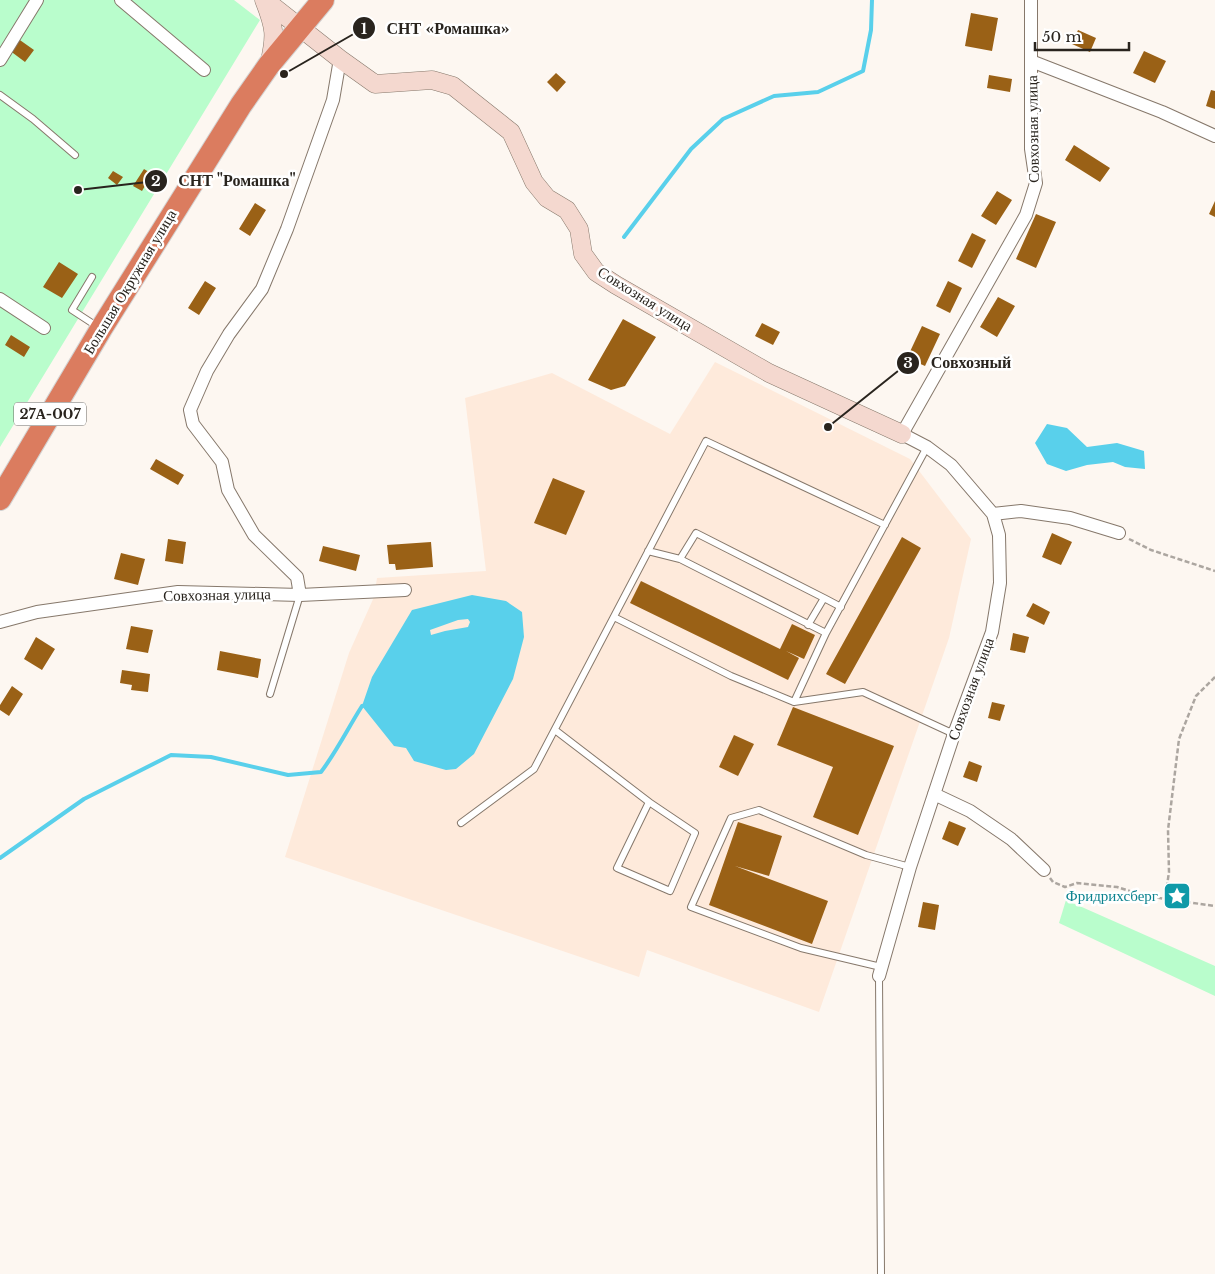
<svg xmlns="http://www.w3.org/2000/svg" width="1215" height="1274" font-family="'Libre Baskerville',serif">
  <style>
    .industrial { fill: #feeadb }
    .green { fill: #b9fdcc }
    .water { fill: #59d0eb; fill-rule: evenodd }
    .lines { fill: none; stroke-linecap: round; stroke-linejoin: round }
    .stream { stroke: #59d0eb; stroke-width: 4 }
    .building { fill: #9a6116 }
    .lane-casing { stroke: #86786b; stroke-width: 8 }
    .street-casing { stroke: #86786b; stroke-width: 14 }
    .secondary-casing { stroke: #86786b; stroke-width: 19 }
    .highway-casing { stroke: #d4d3d2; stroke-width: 24 }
    .path { stroke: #aca6a0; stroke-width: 2.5; stroke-dasharray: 5 2.5; stroke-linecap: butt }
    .lane { stroke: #fff; stroke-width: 6 }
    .street { stroke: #fff; stroke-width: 12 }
    .secondary { stroke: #f4d8cf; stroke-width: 18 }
    .highway { stroke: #db7c5f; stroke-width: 22 }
    .labels { text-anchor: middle; stroke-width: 5; stroke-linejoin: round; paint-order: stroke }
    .shield { fill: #fff; stroke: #696662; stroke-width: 1 }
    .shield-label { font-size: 14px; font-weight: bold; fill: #29241e }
    .street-label { font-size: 15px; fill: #29241e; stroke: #fff }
    .culture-label { font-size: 15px; fill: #0d838f; stroke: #fff; text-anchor: end }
    .leader { fill: none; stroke: #29241e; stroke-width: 2 }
    .callout-dot { fill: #29241e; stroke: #fff; stroke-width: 2 }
    .mark-label { font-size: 15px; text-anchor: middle; font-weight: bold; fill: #fff }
    .callout-label { font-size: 16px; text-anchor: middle; font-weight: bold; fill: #29241e; stroke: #fff; stroke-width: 5; stroke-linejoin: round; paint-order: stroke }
  </style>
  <rect width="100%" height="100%" fill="#fdf7f1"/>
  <!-- industrial -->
  <path class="industrial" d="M715 362 910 459 971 539 949 638 819 1012 647 950 639 977 285 857 349 653 374 597 377 578 486 571 465 398 552 373 670 434Z"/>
  <!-- green -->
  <path class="green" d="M0 0H234L260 20 0 447Z
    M1066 900 1215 966V996L1059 923Z"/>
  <!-- water -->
  <path class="water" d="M1047 424 1067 428 1087 447 1117 443 1144 451 1145 469 1125 467 1113 462 1087 465 1066 471 1047 464 1035 443Z
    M472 595 506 601 522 612 524 637 513 679 474 754 456 769 446 770 414 761 406 748 394 746 362 706 372 677 412 610ZM468 619 470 622 468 627 445 631 431 635 430 630 458 620Z"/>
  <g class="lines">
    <!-- stream -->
    <path class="stream" d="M624 237 691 149 723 119 774 96 818 92 863 71 871 30 872 0
      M0 858 84 799 171 755 211 757 288 775 321 772C337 751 348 728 362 706L367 705"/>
  </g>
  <!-- building -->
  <path class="building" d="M971 13 998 18 992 51 965 46Z
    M1078 30 1096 38 1090 52 1072 44Z
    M17 38 34 50 25 62 9 50Z
    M1144 51 1166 61 1155 83 1133 73Z
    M556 73 566 82 557 92 547 82Z
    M989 75 1012 79 1010 92 987 88Z
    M1211 90 1215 91V109L1206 106Z
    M1074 145 1110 168 1100 182 1065 160Z
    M144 169 152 174 142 191 133 186Z
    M113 171 123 177 117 185 108 178Z
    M997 191 1012 200 996 225 981 216Z
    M1215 201V217L1209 214Z
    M255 203 266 210 250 236 239 229Z
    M1036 214 1056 222 1036 268 1016 259Z
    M972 233 986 240 972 268 958 261Z
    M59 262 78 274 62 298 43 287Z
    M205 281 216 288 199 315 188 308Z
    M948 281 962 288 950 313 936 306Z
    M998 297 1015 306 997 337 980 327Z
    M623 319 656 337 625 386 611 390 588 380Z
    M762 323 780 332 773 345 755 336Z
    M922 326 940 334 925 366 907 358Z
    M11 335 30 347 24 357 5 345Z
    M156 459 184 475 178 485 150 469Z
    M553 478 585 491 566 535 534 523Z
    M1052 533 1072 542 1061 565 1042 557Z
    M902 537 921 548 845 684 826 674Z
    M168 539 186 542 183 564 165 561Z
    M431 542 433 567 396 570 395 564H389L387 545Z
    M323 546 360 555 356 571 319 561Z
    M121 553 145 559 138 585 114 579Z
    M641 581 780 649 792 624 815 635 804 659 786 651 799 658 788 680 630 603Z
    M1033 603 1050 612 1044 625 1026 616Z
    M131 626 153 630 148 653 126 649Z
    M1013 633 1029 637 1025 653 1010 650Z
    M36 637 55 649 42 670 24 659Z
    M220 651 261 659 258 678 217 670Z
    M122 670 150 674 148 692 131 690 132 685 120 683Z
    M12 686 23 694 9 716 0 710V705Z
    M992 702 1005 705 1000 721 988 718Z
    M793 707 894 746 858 835 813 817 833 767 777 745Z
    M734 735 754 744 738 776 719 767Z
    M969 761 982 766 977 782 963 777Z
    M949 821 966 828 958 846 942 839Z
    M738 822 782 836 769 876 735 866 828 901 812 944 709 905Z
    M923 902 939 905 935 930 918 927Z"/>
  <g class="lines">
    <!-- lane casing -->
    <g class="lane-casing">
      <path id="lane" d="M0 95 33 119 75 155
        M92 277 72 310 98 327
        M648 551 680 559 826 633 927 447
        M680 559 696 533 824 598
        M614 617 731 676 794 702 826 633
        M808 625 824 598 841 607
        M270 694 300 595
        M794 702 863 692 954 734
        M555 730 649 802 617 868 670 891 695 833 649 802
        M461 823 534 769 706 441 885 525
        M881 967 801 948 691 907 731 818 759 810 866 855 910 867
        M879 976 881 1274"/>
    </g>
    <!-- street casing -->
    <g class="street-casing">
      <path id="street" d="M121 0 204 70
        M0 60 37 0
        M1031 61 1162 112 1215 136
        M0 299 44 328
        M993 514 1021 511 1070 518 1119 533
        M300 595 297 577 254 535 228 490 222 462 193 424 190 410 207 371 229 334 262 289 287 229 333 100 340 59
        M0 622 37 612 178 592 300 595 405 590
        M934 794 970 811 1011 839 1044 870
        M879 976 910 867 954 734 992 632 1000 583 999 535 993 514 951 465 927 447 902 434 1026 215 1036 183 1031 149V0"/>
    </g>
    <!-- secondary casing -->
    <g class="secondary-casing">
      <path id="secondary" d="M264 0C275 28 276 35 269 65
        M265 0 340 59 375 84 432 80 453 86 511 132 534 182 547 198 567 210 579 229 583 254 596 272 616 285 769 373 902 434"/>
    </g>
    <!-- highway casing -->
    <g class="highway-casing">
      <path id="highway" d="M0 499 101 329 241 105 269 65 323 0"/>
    </g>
    <!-- path -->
    <path class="path" d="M1129 539 1151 550 1215 571
      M1215 677 1196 696 1179 739 1168 830 1169 872 1165 899 1215 906
      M1050 878 1053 882 1065 887 1077 883 1117 887 1142 895 1165 899"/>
    <!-- lane -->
    <use href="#lane" class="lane"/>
    <!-- street -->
    <use href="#street" class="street"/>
    <!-- secondary -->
    <use href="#secondary" class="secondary"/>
    <!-- highway -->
    <use href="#highway" class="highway"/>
  </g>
  <!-- icons -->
  <defs>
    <g id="sight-square" transform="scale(1.4375)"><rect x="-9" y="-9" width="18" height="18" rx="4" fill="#0f9aa8" stroke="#fff"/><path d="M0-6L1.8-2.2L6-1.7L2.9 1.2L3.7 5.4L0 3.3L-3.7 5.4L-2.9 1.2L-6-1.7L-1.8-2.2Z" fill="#fff"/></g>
  </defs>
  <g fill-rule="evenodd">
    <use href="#sight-square" x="1177" y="896"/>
  </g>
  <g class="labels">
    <!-- shield labels -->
    <rect class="shield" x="14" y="402.5" width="72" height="23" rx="4"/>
    <g class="shield-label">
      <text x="50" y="419">27А-007</text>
    </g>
    <!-- street labels -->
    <g class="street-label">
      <text transform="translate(1033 129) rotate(-91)" y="5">Совхозная улица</text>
      <text transform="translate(130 282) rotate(-59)" y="5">Большая Окружная улица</text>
      <text transform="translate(645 299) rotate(32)" y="5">Совхозная улица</text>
      <text transform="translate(217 595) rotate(-1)" y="5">Совхозная улица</text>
      <text transform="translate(971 689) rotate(-70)" y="5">Совхозная улица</text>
    </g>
    <!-- culture labels -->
    <g class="culture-label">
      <text x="1158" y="901">Фридрихсберг</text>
    </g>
  </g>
  <!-- callouts -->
  <path class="leader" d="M284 74L364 28M78 190L156 181M828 427L908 363"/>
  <g class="callout-dot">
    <circle cx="284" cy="74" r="5"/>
    <circle cx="78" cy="190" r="5"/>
    <circle cx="828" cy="427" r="5"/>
    <circle cx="364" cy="28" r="12"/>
    <circle cx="156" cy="181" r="12"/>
    <circle cx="908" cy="363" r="12"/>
  </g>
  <g class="mark-label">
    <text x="364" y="34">1</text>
    <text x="156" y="186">2</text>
    <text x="908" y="368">3</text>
  </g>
  <g class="callout-label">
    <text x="448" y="34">СНТ «Ромашка»</text>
    <text x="237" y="186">СНТ "Ромашка"</text>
    <text x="971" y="368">Совхозный</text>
  </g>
  <!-- scale -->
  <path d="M1035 42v8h94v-8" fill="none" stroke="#29241e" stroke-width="2.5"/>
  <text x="1042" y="42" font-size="15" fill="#29241e" stroke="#ffffff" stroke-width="4" paint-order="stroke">50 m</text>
</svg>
